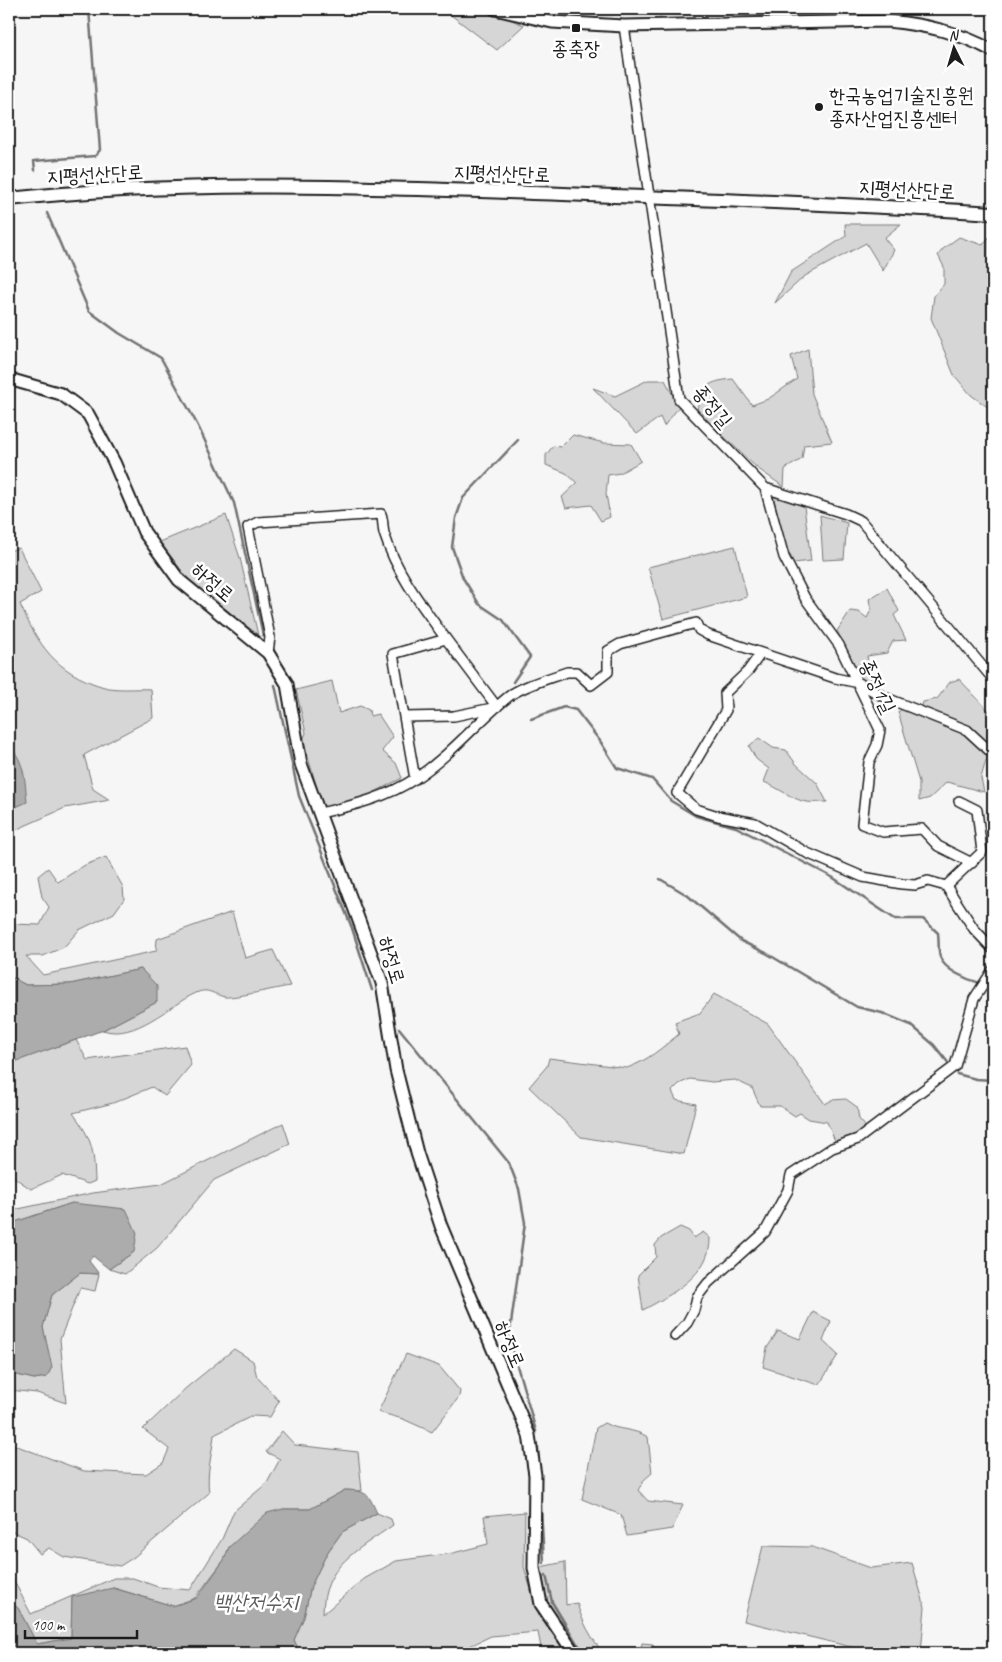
<svg xmlns="http://www.w3.org/2000/svg" width="1002" height="1662" font-family="Caveat,'Poor Story',sans-serif">
  <style>
    .green { fill: #d6d6d6; stroke: #797979 }
    .water { fill: #acacac; stroke: #727272 }
    .lines { fill: none; stroke-linecap: round; stroke-linejoin: round }
    .stream { stroke: #727272; stroke-width: 2.5 }
    .minor-casing { stroke: #1c1c1c; stroke-width: 12 }
    .tertiary-casing { stroke: #1c1c1c; stroke-width: 15 }
    .secondary-casing { stroke: #1c1c1c; stroke-width: 16 }
    .minor { stroke: #fff; stroke-width: 9 }
    .tertiary { stroke: #fff; stroke-width: 11 }
    .secondary { stroke: #fff; stroke-width: 12 }
    .poi-dot { fill: #1c1c1c; stroke: #fff; stroke-width: 2 }
    .labels { text-anchor: middle; stroke-width: 5; stroke-linejoin: round; paint-order: stroke }
    .poi-label { font-size: 20px; fill: #1c1c1c; stroke: #fff }
    .street-label { font-size: 20px; fill: #1c1c1c; stroke: #fff }
    .water-label { font-size: 21px; font-style: italic; fill: #5d5d5d; stroke: #fff }
  </style>
  <rect width="100%" height="100%" fill="#f6f6f6"/>
  <filter id="ink" filterUnits="userSpaceOnUse"><feTurbulence type="fractalNoise" baseFrequency=".02" numOctaves="2"/><feDisplacementMap in="SourceGraphic" scale="10" xChannelSelector="R" yChannelSelector="G"/><feConvolveMatrix kernelMatrix="1 2 1 2 8 2 1 2 1" color-interpolation-filters="sRGB"/></filter>
  <g filter="url(#ink)">
    <!-- green -->
    <path class="green" d="M443 9H484L524 25 497 50Z
      M845 224H901L884 238 894 250 883 271 866 243 805 276 775 303 791 272 846 236Z
      M993 232V411L971 395 954 375 931 318 934 296 944 284V267L938 255 944 248 959 237 983 245Z
      M808 349 812 394 832 442 804 445 802 459 785 469 784 487 757 468 697 411C700 386 709 381 733 379L752 405 768 399 797 379 791 356Z
      M648 380H665L679 407 664 426 660 417 637 434 593 388 615 396Z
      M573 435 604 443 631 444 641 461 620 473 608 475 606 494 610 517 601 521 591 505 566 508 562 497 577 483 566 473 546 465V455L553 446 561 447Z
      M773 496 804 506 811 561 794 563 786 547Z
      M226 515 240 558 258 635 188 579 160 542Z
      M820 515 847 523 844 559 823 560Z
      M735 546 747 597 663 619 648 567Z
      M19 548 41 592 20 604C38 645 56 672 101 686 115 691 136 688 151 689L153 718 84 755 93 789 110 800 65 808 13 831 9 842V816L16 807 14 751 9 746V551Z
      M887 588 899 611 894 615 906 640 893 641 887 653 867 656 872 684 863 681 837 631 850 611 859 612 867 618 871 610 869 599Z
      M959 679 990 712 993 711V767L986 760 981 778 984 792 947 782 930 798 919 801V782L898 712 903 708 922 707 923 702 937 699 950 682Z
      M332 681 339 713 360 706 369 710 370 716 378 714 393 737 382 751 396 763 402 778 361 799 323 809 303 740 306 733 296 690Z
      M759 738 773 748 786 750 796 764 817 783 827 802C820 802 813 803 807 802 795 801 777 787 764 782L769 769 756 759 749 746Z
      M106 857 123 887 124 899 114 913 79 930 64 947 43 956H26L43 975 156 951 157 939 232 912 245 958 273 950 290 986C276 988 236 998 225 997 214 995 208 987 196 993 169 1005 135 1041 103 1030L157 1002 141 969 70 984 26 985 9 976V891L14 924 40 925 49 907 42 897 38 876 48 868 58 882 85 865Z
      M714 994 768 1024 825 1104 832 1100 846 1099 857 1107 859 1119 866 1127 857 1134 835 1141 827 1122 809 1119 800 1113 795 1116 780 1106H760L752 1088 735 1080 712 1082 690 1079 679 1084 672 1091 676 1100 696 1104 684 1154 581 1137 529 1087 547 1066 549 1058 627 1068C647 1061 663 1047 679 1034L675 1022 700 1013Z
      M76 1040 87 1060 185 1046 191 1065 165 1096 152 1087 113 1103 73 1113C92 1139 94 1149 95 1181L88 1184 62 1175 31 1189 12 1176 9 1179V1063Z
      M283 1123 290 1144 214 1180 157 1248 125 1274 109 1269 134 1252 72 1203 9 1224V1211L93 1193 161 1184Z
      M680 1227 689 1231 694 1238 703 1232 710 1238C711 1274 671 1295 643 1310L638 1275 656 1257 655 1245 661 1238Z
      M80 1273 99 1274 95 1291 80 1288 60 1339 66 1403 37 1393 9 1390V1373L34 1379 47 1377 51 1367 43 1327 52 1295Z
      M813 1312 831 1321 823 1341 838 1355 819 1385 763 1367 767 1348 778 1331 800 1339Z
      M234 1349 253 1361 257 1377 279 1401 270 1417 252 1416 214 1435C212 1456 206 1472 209 1493L134 1557 120 1566 64 1557 49 1548 40 1554 27 1538 9 1530V1443L84 1471 146 1474 163 1463 169 1449 143 1429 186 1388Z
      M406 1354 439 1366 460 1391 459 1397 432 1432 403 1419 378 1412Z
      M604 1423C619 1431 633 1428 648 1437L652 1473 645 1479 638 1490 648 1501 683 1505 672 1529 627 1536 621 1515 582 1499 596 1428Z
      M282 1431 295 1445 358 1452 362 1491 345 1490 310 1509H283L229 1547 224 1560 195 1598 173 1606 114 1588 72 1598 71 1638 37 1644 18 1608 9 1601V1571L31 1614 114 1578H133L158 1587 190 1590 222 1539 234 1511 267 1483 280 1459 266 1452Z
      M525 1512 524 1567 539 1615 566 1653H542L538 1632 491 1636 455 1653H300L294 1640 304 1617 311 1586 327 1553 342 1532 377 1513 391 1519 393 1525C357 1551 323 1565 323 1614L364 1579 396 1561 453 1553 488 1544 484 1516Z
      M763 1546 812 1547 871 1568 912 1563 925 1607 921 1653H876L744 1621Z
      M565 1562 566 1605 577 1603C582 1622 591 1637 603 1653H578L547 1601 540 1567Z
      M642 1643 653 1644 656 1653H640Z"/>
    <!-- water -->
    <path class="water" d="M9 746C25 760 25 782 27 802L16 807 9 816Z
      M141 969 157 986V1002L103 1030 9 1064V976L26 985 70 984Z
      M72 1203 126 1209 137 1233 134 1252 109 1269 93 1256 89 1261 99 1274 80 1273 52 1295 43 1327 52 1367 47 1377 34 1379 9 1373V1224Z
      M345 1490C367 1491 368 1493 377 1513L342 1532 327 1553 311 1586 304 1617 294 1640 300 1653H9V1601L18 1608 37 1644 71 1638 72 1597 113 1588 173 1606 197 1598 224 1560 229 1547 267 1513 283 1509H310Z"/>
    <g class="lines">
      <!-- stream -->
      <path class="stream" d="M35 170 34 161 95 156 100 150 89 9
        M47 213 89 311 119 333 161 358 198 426 234 503 263 635
        M513 682 530 657 503 620 479 604 463 578 452 547 456 518 463 498 518 440
        M275 685 299 796 352 928 372 990
        M531 719 564 707 576 710 600 741 617 768 652 779 671 801 696 816 736 827 832 877 895 919H923L938 933C939 940 938 950 940 957 944 970 968 980 980 983
        M660 879 687 895 741 941 766 953 857 1007 882 1013 911 1025 934 1045 950 1065
        M399 1028 509 1163 519 1189 525 1223 509 1338 536 1431
        M957 1074 976 1079 993 1080
        M538 1447 539 1468
        M540 1488 544 1563
        M546 1575 552 1602 576 1642 586 1653"/>
      <!-- minor casing -->
      <g class="minor-casing">
        <path id="minor" d="M624 26 679 399 765 488 846 514 861 521 993 679
          M765 488 784 557 805 598 839 645 880 730 877 745 869 762 862 824 883 832 922 829 938 846 972 863
          M268 653 270 637 248 527 258 522 381 514C384 522 382 529 385 536 397 574 423 607 446 639
          M761 653 748 671 725 693 726 710 677 793 696 809 718 816 755 823 807 853 863 877 902 884 915 885 928 881 946 886
          M404 717 454 716 497 707 446 639 393 654 415 779
          M959 801 977 810 982 852 946 886 974 929 993 949
          M320 813C352 806 388 797 416 778 451 755 476 723 508 697 521 686 551 678 567 672H577L591 685 608 672V651L620 644 696 623 699 630 708 635 835 678 859 683 884 697 967 730 993 754
          M675 1336 687 1323 694 1310 697 1297 708 1283 765 1232 788 1190 791 1175 832 1148 858 1139 955 1066 974 999 993 970"/>
      </g>
      <!-- tertiary casing -->
      <g class="tertiary-casing">
        <path id="tertiary" d="M495 9 552 22 624 26 888 21C926 25 959 32 993 51
          M9 379 61 394 88 414 114 462 144 532 179 580 268 653 287 684 301 764 382 983 396 1070 417 1153 441 1226 529 1435 535 1475 534 1568 541 1604 574 1653"/>
      </g>
      <!-- secondary casing -->
      <g class="secondary-casing">
        <path id="secondary" d="M9 199C175 181 342 186 508 192 670 198 832 203 993 213"/>
      </g>
      <!-- minor -->
      <use href="#minor" class="minor"/>
      <!-- tertiary -->
      <use href="#tertiary" class="tertiary"/>
      <!-- secondary -->
      <use href="#secondary" class="secondary"/>
    </g>
  </g>
  <!-- markers -->
  <g class="poi-dot">
    <rect x="571" y="23" width="10" height="10" rx="2.5"/>
    <circle cx="819" cy="107" r="5"/>
  </g>
  <g class="labels">
    <!-- poi labels -->
    <g class="poi-label">
      <text x="576" y="55">종축장</text>
      <text x="829" y="102" text-anchor="start">한국농업기술진흥원<tspan x="829" dy="23">종자산업진흥센터</tspan></text>
    </g>
    <!-- street labels -->
    <g class="street-label">
      <text transform="translate(502 173) rotate(2)" y="7">지평선산단로</text>
      <text transform="translate(95 174) rotate(-3)" y="7">지평선산단로</text>
      <text transform="translate(907 189) rotate(3)" y="7">지평선산단로</text>
      <text transform="translate(713 406) rotate(50)" y="7">종정길</text>
      <text transform="translate(213 582) rotate(41)" y="7">하정로</text>
      <text transform="translate(878 686) rotate(64)" y="7">종정1길</text>
      <text transform="translate(392 960) rotate(73)" y="7">하정로</text>
      <text transform="translate(510 1344) rotate(67)" y="7">하정로</text>
    </g>
    <!-- water labels -->
    <g class="water-label">
      <text x="256" y="1609">백산저수지</text>
    </g>
  </g>
  <!-- margin -->
  <rect width="1002" height="1662" fill="none" stroke="#fff" stroke-width="30"/>
  <rect x="15" y="15" width="972" height="1632" fill="none" stroke="#1c1c1c" stroke-width="2" filter="url(#ink)"/>
  <!-- north arrow -->
  <g transform="translate(954 48) rotate(355)" stroke="#ffffff" stroke-width="4" paint-order="stroke">
  <path d="M0-4L9 19L0 12L-9 19Z" fill="#1c1c1c"/>
  <text y="-8" font-size="14" font-weight="bold" text-anchor="middle" fill="#1c1c1c">N</text>
  </g>
  <!-- scale -->
  <path d="M25 1630v8h112v-8" fill="none" stroke="#1c1c1c" stroke-width="2.5"/>
  <text x="32" y="1630" font-size="15" fill="#1c1c1c" stroke="#ffffff" stroke-width="4" paint-order="stroke">100 m</text>
</svg>
